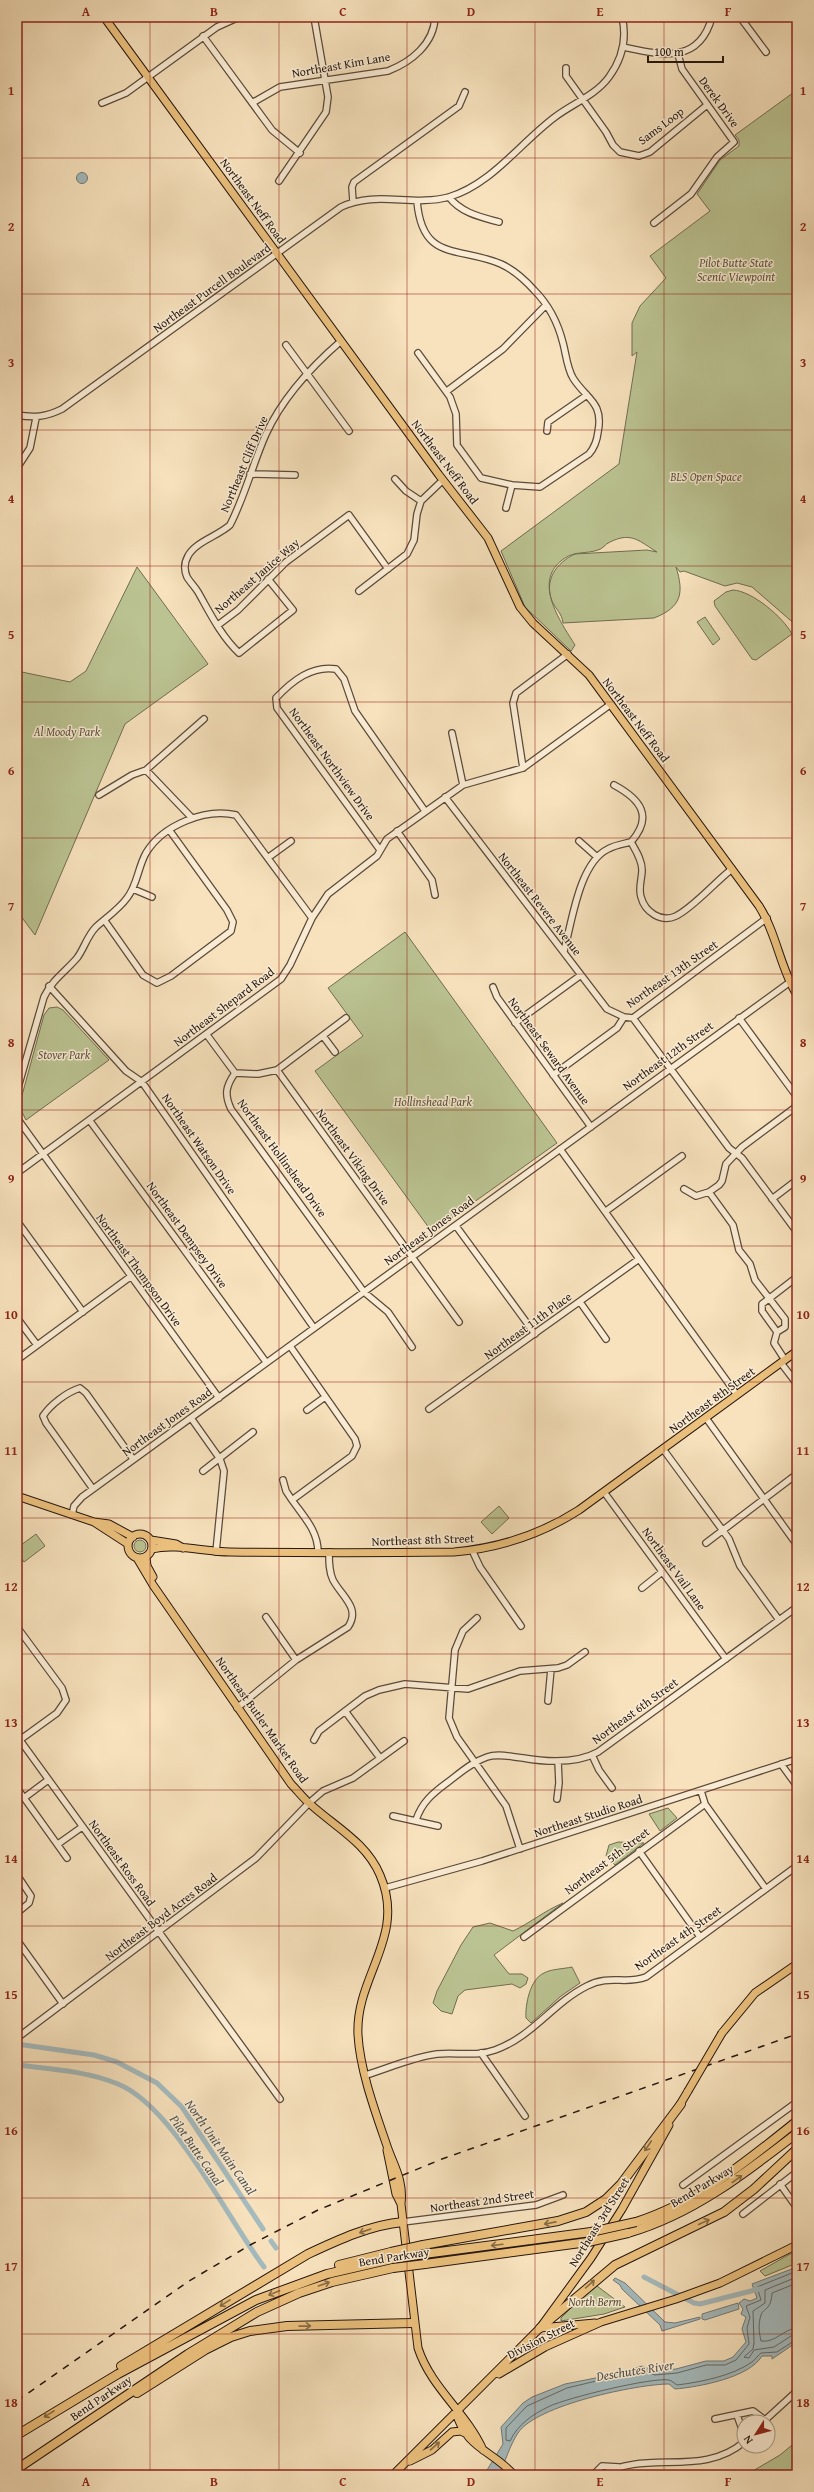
<svg xmlns="http://www.w3.org/2000/svg" width="814" height="2492" font-family="'Gentium Book Plus',serif">
  <style>
    .green { fill: #bbc392; stroke: #706d50 }
    .water { fill: #a4babd; stroke: #717977 }
    .lines { fill: none; stroke-linecap: round; stroke-linejoin: round }
    .shore { stroke: #646866; stroke-width: 1 }
    .canal { stroke: #a4babd; stroke-width: 5 }
    .minor-casing { stroke: #5a4a3a; stroke-width: 8 }
    .major-casing { stroke: #25170f; stroke-width: 9 }
    .highway-casing { stroke: #25170f; stroke-width: 10 }
    .minor { stroke: #faecd4; stroke-width: 5.5 }
    .major { stroke: #ecc17e; stroke-width: 7 }
    .highway { stroke: #ecc17e; stroke-width: 8 }
    .rail { stroke: #25170f; stroke-width: 1.5; stroke-dasharray: 7 7; stroke-linecap: butt }
    .major-bridge-casing { stroke: #25170f; stroke-width: 9; stroke-linecap: butt }
    .highway-bridge-casing { stroke: #25170f; stroke-width: 10; stroke-linecap: butt }
    .major-bridge { stroke: #ecc17e; stroke-width: 7 }
    .highway-bridge { stroke: #ecc17e; stroke-width: 8 }
    .oneway { stroke: #886c46 }
    .grid { fill: none; stroke: #8f2418; stroke-width: 1; stroke-opacity: 0.55 }
    .labels { text-anchor: middle; stroke-width: 3; stroke-linejoin: round; paint-order: stroke }
    .street-label { font-size: 12px; fill: #25170f; stroke: #faecd4 }
    .park-label { font-size: 12px; font-style: italic; fill: #5a533d; stroke: #faecd4 }
    .water-label { font-size: 13px; font-style: italic; fill: #51504c; stroke: #faecd4 }
    .neatline { fill: none; stroke: #8f2418; stroke-width: 1.5 }
    .grid-label { font-size: 13px; text-anchor: middle; font-weight: bold; fill: #8f2418 }
  </style>
  <rect width="100%" height="100%" fill="#f7e2bd"/>
  <filter id="stains"><feTurbulence type="fractalNoise" baseFrequency=".005" numOctaves="4"/><feColorMatrix values="0 0 0 0 .2 0 0 0 0 .09 0 0 0 0 .02 0 0 0 .5 -.17"/></filter>
  <radialGradient id="worn" r=".72"><stop offset=".6" stop-color="#630" stop-opacity="0"/><stop offset="1" stop-color="#630" stop-opacity=".3"/></radialGradient>
  <!-- green -->
  <path class="green" d="M797 90V626L752 587 737 583 725 586 684 571 680 572 676 567C684 593 682 607 654 618L563 623C562 613 556 610 552 601 544 580 556 563 575 554L647 550 657 552C640 542 632 531 610 542 605 544 603 549 598 550 587 554 575 551 565 558 531 580 560 621 575 645L571 651 525 607 501 551 619 464 637 352 632 356V323L640 306 666 278 650 256 710 211 697 194 720 160 739 146V140L735 135Z
    M137 567 208 664 125 724 35 935 17 911V671L70 682 86 671Z
    M733 590C752 591 783 617 792 634L756 660 752 659 715 606 714 601 726 592Z
    M705 617 720 639 713 645 697 622Z
    M405 932 557 1143 432 1232 315 1071 363 1036 328 988Z
    M57 1007 63 1010 109 1060 26 1120 21 1110V1099L44 1015 49 1008Z
    M499 1506 509 1518 492 1534 481 1522Z
    M36 1534 45 1546 24 1562 17 1553V1548Z
    M134 1546a6 6 0 1 1 12 0a6 6 0 1 1-12 0Z
    M668 1808 677 1818 660 1831 649 1814Z
    M618 1842 644 1843 615 1865 606 1856 609 1845Z
    M563 1903 494 1955 509 1974H522L528 1978 526 1984 520 1988 512 1984 465 1990 458 1996 452 2014 441 2011 433 2003 437 1991 461 1945 473 1927 490 1923 513 1931C530 1923 544 1911 563 1903Z
    M572 1967 580 1983 561 1996 531 2023 526 2018C525 2005 530 1979 544 1973 551 1969 563 1969 572 1967Z
    M797 2250V2263L765 2276 760 2271Z
    M597 2286 625 2307 604 2314 561 2321V2318L590 2288Z
    M797 2441V2475H746L780 2455Z"/>
  <!-- water -->
  <path class="water" d="M76.5 178a5.5 5.5 0 1 1 11 0a5.5 5.5 0 1 1-11 0Z
    M797 2267V2342L772 2359V2356H762C749 2378 698 2387 675 2389L669 2384C638 2384 536 2405 518 2433 510 2445 505 2462 499 2475H484L503 2444 501 2427 523 2403 532 2397 565 2384 621 2373 642 2366 655 2371 676 2369 706 2361H724L733 2357 746 2342 742 2329 746 2317 741 2314 743 2309 739 2303 744 2299 750 2301 757 2298 752 2284Z
    M615 2278 625 2283 665 2322 675 2323 700 2317V2319L662 2331 660 2325 622 2289 620 2285 613 2280Z
    M738 2303 739 2309 705 2320 702 2319V2314Z"/>
  <g class="lines">
    <!-- shore -->
    <path class="shore" d="M797 2271 757 2287 761 2300 746 2306 750 2317 747 2328 749 2344 736 2360 725 2365H706L677 2373 655 2375 642 2370 567 2388 527 2406 506 2428V2440L510 2441C518 2424 533 2414 550 2406 567 2398 652 2377 669 2380 672 2381 674 2383 677 2385 701 2382 732 2376 752 2362 756 2359 758 2355 761 2353L777 2352 797 2339
      M797 2277 765 2290V2303L753 2311 754 2343 753 2349 744 2357 749 2358 754 2350 774 2347 791 2336 797 2334
      M797 2283 772 2293C771 2311 763 2308 761 2315 758 2324 759 2332 761 2341 776 2343 783 2329 797 2328"/>
    <!-- canal -->
    <path class="canal" d="M17 2044 94 2055 117 2062 157 2083 182 2107 263 2229
      M17 2065C50 2069 87 2071 118 2084 173 2106 227 2218 264 2267
      M271 2241 276 2248
      M644 2277 694 2303 700 2304 759 2289"/>
    <!-- minor casing -->
    <g class="minor-casing">
      <path id="minor" d="M740 17 766 52
        M203 36 272 130 300 153
        M623 47C661 55 699 65 712 17
        M566 68V76L606 132 613 145 620 152 639 156 650 152 707 105
        M102 103 126 93 217 27 239 17
        M252 103 280 87 388 71C411 62 434 44 435 17
        M279 181 326 112 328 97 314 17
        M449 197C461 213 481 217 499 222
        M417 201C422 262 458 246 501 264 514 270 525 280 534 290 549 305 558 323 563 343 566 354 567 368 573 378 586 399 604 402 598 432 597 441 595 447 589 454L540 487 512 485 481 478 457 445 456 414 450 397 418 353
        M353 202 352 187 354 182 459 106 465 92
        M654 223 691 194 717 157 734 142 682 69 678 54
        M286 345 349 431
        M447 391 503 349 546 305
        M17 415C34 418 46 417 62 409L341 207C376 190 412 207 449 197 492 184 520 143 555 117 572 104 596 95 609 77 622 59 627 38 622 17
        M547 431 548 422 587 395
        M17 468 30 448 36 418
        M250 474 295 475
        M395 479 406 491 421 501
        M506 508 512 485
        M268 579 293 610 239 653C221 636 210 613 198 592 195 587 190 582 187 577 184 570 184 563 188 556 195 542 218 536 230 525 245 496 253 463 266 434 283 397 311 367 341 341
        M359 591 407 554 414 540 417 514 421 501 443 480
        M218 625 238 610 286 562 349 515 388 569
        M452 733 463 785
        M523 768 513 703 516 693 568 654
        M146 770 204 719
        M99 795 132 775 146 770 191 817
        M445 797 607 1009 624 1017
        M397 831 432 880 435 895
        M579 841 597 857
        M631 842C636 851 642 860 642 870 642 879 638 888 641 897 645 912 661 923 676 916 694 907 715 882 732 869
        M380 850 277 708 276 698C292 681 312 665 336 669L344 679 355 711 425 811
        M269 857 291 841
        M133 889 152 897
        M105 921 143 975 157 983 171 976 231 931 233 922 227 910 170 831
        M564 951C572 922 579 863 608 849 615 845 623 844 631 842 654 816 640 799 614 785
        M49 986 126 1071 142 1082 314 1328
        M493 987 497 997 591 1127
        M633 1018 729 1148 742 1158 797 1232
        M739 1018 797 1097
        M515 1023 581 975
        M207 1035 235 1073C226 1086 224 1094 231 1109L364 1292 388 1312 412 1347
        M323 1036 335 1052
        M277 1070 459 1322
        M235 1073 258 1074 277 1070 346 1018
        M553 1075 617 1028 624 1017 633 1018 767 918
        M17 1091 44 997C52 980 65 972 77 958 84 949 87 936 96 927 106 918 119 909 127 898 137 886 138 867 146 853 163 825 205 808 236 815L312 918
        M17 1118 219 1398
        M90 1121 266 1362
        M560 1149 737 1395
        M17 1173 281 979 290 965 312 918 328 894 377 856 387 839 463 785 523 768 611 704
        M684 1189 696 1196 709 1192 719 1185 722 1181 726 1164 742 1147 797 1106
        M709 1192 733 1225 739 1250 750 1264 755 1280 785 1319V1327L777 1332 774 1343 785 1360
        M772 1199 797 1180
        M606 1211 682 1156
        M17 1221 83 1312
        M456 1226 535 1334
        M797 1256V1257
        M580 1302 606 1339
        M17 1318 37 1345
        M777 1332 762 1311V1304L797 1277
        M290 1346 355 1439 357 1446 352 1456 292 1500C304 1517 318 1531 318 1552
        M17 1360 130 1277
        M781 1363 797 1384
        M429 1409 639 1259
        M307 1410 325 1397
        M191 1418 220 1459 224 1471 216 1552
        M706 1418 797 1545
        M17 1447 18 1446
        M663 1449 729 1539 740 1566 779 1620
        M203 1471 253 1432
        M283 1480 286 1491 292 1500
        M93 1489 46 1423 43 1416C50 1405 67 1392 80 1388L86 1393 133 1459
        M604 1492 726 1659
        M72 1515 74 1506 82 1497 790 982
        M17 1528 18 1529
        M706 1543 797 1474
        M472 1550 480 1567 521 1626
        M642 1588 662 1572
        M266 1617 296 1660
        M477 1618 463 1631 455 1650 449 1718 457 1737 506 1806 520 1849
        M17 1627 62 1688 66 1700 57 1713 17 1742
        M548 1701 551 1669
        M237 1708 296 1660 348 1627C361 1608 342 1597 333 1580 329 1572 329 1562 329 1552
        M345 1711 380 1758
        M17 1736 280 2099
        M314 1740 319 1731 365 1696 379 1690 405 1684 468 1689 520 1671 558 1668 567 1665 585 1652
        M592 1755 599 1770 612 1788
        M781 1764 797 1786
        M17 1788 67 1858
        M701 1791 705 1804 766 1889
        M24 1798 48 1780
        M557 1799 559 1783 558 1761
        M393 1816 438 1826
        M416 1820C422 1802 433 1793 448 1782 460 1773 472 1762 487 1757 498 1753 511 1757 523 1758 546 1762 576 1764 598 1752L797 1607
        M58 1844 82 1827
        M639 1851 700 1937
        M17 1875 31 1896 29 1903 17 1913
        M385 1888 482 1861 797 1759
        M524 1937 705 1804
        M17 1940 63 2004
        M17 2038 256 1858 309 1803 323 1791 353 1778 404 1741
        M481 2053 525 2116
        M366 2075C389 2068 413 2057 437 2054 456 2052 476 2057 495 2050 532 2037 553 2003 587 1986 610 1974 625 1985 646 1977L797 1866
        M780 2184 797 2208
        M683 2185 797 2102
        M743 2214 797 2172
        M403 2222 536 2205 563 2195
        M737 2415 744 2435
        M715 2419 753 2411 765 2420
        M763 2422 797 2391
        M593 2475 602 2466 619 2467
        M601 2475C646 2449 702 2478 744 2442"/>
    </g>
    <!-- major casing -->
    <g class="major-casing">
      <path id="major" d="M104 17 439 475 488 538 520 607 533 623 589 675 759 906C777 934 780 968 797 995
        M17 1496 94 1522 109 1524 133 1537
        M94 1522 128 1544
        M128 1546a12 12 0 1 1 24 0a12 12 0 1 1-24 0Z
        M151 1540 176 1544 183 1548
        M152 1549C175 1543 205 1552 230 1552 305 1553 380 1553 454 1552 500 1548 540 1535 579 1510L797 1351
        M146 1557 147 1566 153 1577
        M137 1558 153 1585 291 1784C297 1790 303 1798 309 1803 335 1827 366 1842 380 1875 407 1937 355 1976 358 2035 360 2070 375 2111 386 2143 393 2165 404 2179 401 2204L418 2348C431 2388 466 2412 483 2450
        M722 2033 755 1993 797 1964
        M678 2108 688 2091
        M387 2150 396 2194 401 2204
        M540 2328 595 2323
        M499 2374 545 2347 601 2322 676 2299 720 2283 797 2245
        M456 2412C466 2449 492 2450 514 2475
        M410 2461 432 2450 452 2432 461 2431 467 2434
        M393 2475 540 2328 591 2258 622 2209 669 2125"/>
    </g>
    <!-- highway casing -->
    <g class="highway-casing">
      <path id="highway" d="M636 2222C698 2202 747 2161 797 2121
        M628 2233C693 2214 744 2174 797 2133
        M423 2245 558 2221 586 2212 606 2199 621 2184 681 2104
        M424 2254 591 2232
        M425 2264 588 2242
        M339 2265 391 2252
        M540 2328 615 2265 724 2212 754 2189 797 2149
        M121 2366 308 2254C338 2240 370 2225 403 2222
        M137 2393 205 2350 231 2337 250 2331 287 2326 413 2323
        M17 2435 118 2374 256 2300 327 2274 392 2259
        M17 2469 188 2354 257 2312 299 2293 332 2282 393 2268"/>
    </g>
    <!-- minor -->
    <use href="#minor" class="minor"/>
    <!-- major -->
    <use href="#major" class="major"/>
    <!-- highway -->
    <use href="#highway" class="highway"/>
    <!-- rail -->
    <path class="rail" d="M17 2401 189 2281 252 2244 318 2210 442 2159 797 2034"/>
    <!-- major-bridge casing -->
    <g class="major-bridge-casing">
      <path id="major-bridge" d="M688 2091 722 2033"/>
    </g>
    <!-- highway-bridge casing -->
    <g class="highway-bridge-casing">
      <path id="highway-bridge" d="M591 2232 636 2222
        M588 2242 628 2233
        M391 2252 423 2245
        M392 2259 424 2254
        M393 2268 425 2264"/>
    </g>
    <!-- major-bridge -->
    <use href="#major-bridge" class="major-bridge"/>
    <!-- highway-bridge -->
    <use href="#highway-bridge" class="highway-bridge"/>
  </g>
  <!-- one-way arrows -->
  <defs><path id="oneway-shaft" d="M-6 0H5M1.5-3L5.5 0L1.5 3" fill="none" stroke-width="1.6" stroke-linecap="round" stroke-linejoin="round"/></defs>
  <g class="oneway">
    <use href="#oneway-shaft" transform="translate(648 2146) rotate(124)"/>
    <use href="#oneway-shaft" transform="translate(737 2179) rotate(-36)"/>
    <use href="#oneway-shaft" transform="translate(704 2222) rotate(-25)"/>
    <use href="#oneway-shaft" transform="translate(550 2223) rotate(169)"/>
    <use href="#oneway-shaft" transform="translate(365 2231) rotate(161)"/>
    <use href="#oneway-shaft" transform="translate(497 2245) rotate(173)"/>
    <use href="#oneway-shaft" transform="translate(324 2284) rotate(-19)"/>
    <use href="#oneway-shaft" transform="translate(590 2284) rotate(-42)"/>
    <use href="#oneway-shaft" transform="translate(274 2293) rotate(158)"/>
    <use href="#oneway-shaft" transform="translate(225 2303) rotate(149)"/>
    <use href="#oneway-shaft" transform="translate(305 2326) rotate(-1)"/>
    <use href="#oneway-shaft" transform="translate(49 2414) rotate(148)"/>
    <use href="#oneway-shaft" transform="translate(435 2446) rotate(-41)"/>
  </g>
  <!-- grid -->
  <path class="grid" d="M150 17V2475M279 17V2475M407 17V2475M535 17V2475M664 17V2475M17 158H797M17 294H797M17 430H797M17 566H797M17 702H797M17 838H797M17 974H797M17 1110H797M17 1246H797M17 1382H797M17 1518H797M17 1654H797M17 1790H797M17 1926H797M17 2062H797M17 2198H797M17 2334H797"/>
  <g class="labels">
    <!-- street labels -->
    <g class="street-label">
      <text transform="translate(341 65) rotate(-10)" y="4">Northeast Kim Lane</text>
      <text transform="translate(719 102) rotate(54)" y="4">Derek Drive</text>
      <text transform="translate(661 126) rotate(-37)" y="4">Sams Loop</text>
      <text transform="translate(253 201) rotate(54)" y="4">Northeast Neff Road</text>
      <text transform="translate(212 288) rotate(-36)" y="4">Northeast Purcell Boulevard</text>
      <text transform="translate(445 462) rotate(53)" y="4">Northeast Neff Road</text>
      <text transform="translate(244 464) rotate(-67)" y="4">Northeast Cliff Drive</text>
      <text transform="translate(257 576) rotate(-41)" y="4">Northeast Janice Way</text>
      <text transform="translate(636 720) rotate(53)" y="4">Northeast Neff Road</text>
      <text transform="translate(332 764) rotate(54)" y="4">Northeast Northview Drive</text>
      <text transform="translate(540 904) rotate(52)" y="4">Northeast Revere Avenue</text>
      <text transform="translate(672 974) rotate(-35)" y="4">Northeast 13th Street</text>
      <text transform="translate(224 1007) rotate(-37)" y="4">Northeast Shepard Road</text>
      <text transform="translate(549 1051) rotate(54)" y="4">Northeast Seward Avenue</text>
      <text transform="translate(668 1056) rotate(-36)" y="4">Northeast 12th Street</text>
      <text transform="translate(199 1144) rotate(55)" y="4">Northeast Watson Drive</text>
      <text transform="translate(353 1157) rotate(54)" y="4">Northeast Viking Drive</text>
      <text transform="translate(282 1158) rotate(54)" y="4">Northeast Hollinshead Drive</text>
      <text transform="translate(429 1231) rotate(-36)" y="4">Northeast Jones Road</text>
      <text transform="translate(187 1235) rotate(54)" y="4">Northeast Dempsey Drive</text>
      <text transform="translate(139 1270) rotate(54)" y="4">Northeast Thompson Drive</text>
      <text transform="translate(528 1326) rotate(-36)" y="4">Northeast 11th Place</text>
      <text transform="translate(712 1400) rotate(-36)" y="4">Northeast 8th Street</text>
      <text transform="translate(167 1422) rotate(-36)" y="4">Northeast Jones Road</text>
      <text transform="translate(423 1540) rotate(-2)" y="4">Northeast 8th Street</text>
      <text transform="translate(674 1569) rotate(54)" y="4">Northeast Vail Lane</text>
      <text transform="translate(635 1711) rotate(-36)" y="4">Northeast 6th Street</text>
      <text transform="translate(262 1720) rotate(55)" y="4">Northeast Butler Market Road</text>
      <text transform="translate(588 1816) rotate(-18)" y="4">Northeast Studio Road</text>
      <text transform="translate(607 1861) rotate(-37)" y="4">Northeast 5th Street</text>
      <text transform="translate(122 1863) rotate(54)" y="4">Northeast Ross Road</text>
      <text transform="translate(161 1917) rotate(-37)" y="4">Northeast Boyd Acres Road</text>
      <text transform="translate(678 1938) rotate(-35)" y="4">Northeast 4th Street</text>
      <text transform="translate(702 2186) rotate(-31)" y="4">Bend Parkway</text>
      <text transform="translate(482 2201) rotate(-8)" y="4">Northeast 2nd Street</text>
      <text transform="translate(599 2222) rotate(-58)" y="4">Northeast 3rd Street</text>
      <text transform="translate(394 2257) rotate(-9)" y="4">Bend Parkway</text>
      <text transform="translate(541 2339) rotate(-27)" y="4">Division Street</text>
      <text transform="translate(101 2398) rotate(-34)" y="4">Bend Parkway</text>
    </g>
    <!-- park labels -->
    <g class="park-label">
      <text x="736" y="267">Pilot Butte State<tspan x="736" dy="14">Scenic Viewpoint</tspan></text>
      <text x="706" y="481">BLS Open Space</text>
      <text x="67" y="736">Al Moody Park</text>
      <text x="64" y="1059">Stover Park</text>
      <text x="433" y="1106">Hollinshead Park</text>
      <text x="595" y="2306">North Berm</text>
    </g>
    <!-- water labels -->
    <g class="water-label">
      <text transform="translate(221 2147) rotate(55)" y="5">North Unit Main Canal</text>
      <text transform="translate(197 2150) rotate(55)" y="5">Pilot Butte Canal</text>
      <text transform="translate(635 2370) rotate(-9)" y="5">Deschutes River</text>
    </g>
  </g>
  <!-- margin -->
  <rect width="814" height="2492" fill="none" stroke="#f7e2bd" stroke-width="44"/>
  <!-- north arrow -->
  <g transform="translate(756 2434) rotate(234)"><circle r="19" fill="#faecd4" stroke="#a59785"/>
  <path d="M0-3L7 15L0 10L-7 15Z" fill="#8f2418"/>
  <text y="-6" font-size="11" font-weight="bold" text-anchor="middle" fill="#25170f">N</text>
  </g>
  <!-- scale -->
  <path d="M648 56v6h75v-6" fill="none" stroke="#25170f" stroke-width="2"/>
  <text x="654" y="56" font-size="12" fill="#25170f" stroke="#faecd4" stroke-width="3" paint-order="stroke">100 m</text>
  <rect x="22" y="22" width="770" height="2448" class="neatline"/>
  <g class="grid-label">
    <text x="86" y="16">A</text>
    <text x="214" y="16">B</text>
    <text x="343" y="16">C</text>
    <text x="471" y="16">D</text>
    <text x="600" y="16">E</text>
    <text x="728" y="16">F</text>
    <text x="11" y="95">1</text>
    <text x="803" y="95">1</text>
    <text x="11" y="231">2</text>
    <text x="803" y="231">2</text>
    <text x="11" y="367">3</text>
    <text x="803" y="367">3</text>
    <text x="11" y="503">4</text>
    <text x="803" y="503">4</text>
    <text x="11" y="639">5</text>
    <text x="803" y="639">5</text>
    <text x="11" y="775">6</text>
    <text x="803" y="775">6</text>
    <text x="11" y="911">7</text>
    <text x="803" y="911">7</text>
    <text x="11" y="1047">8</text>
    <text x="803" y="1047">8</text>
    <text x="11" y="1183">9</text>
    <text x="803" y="1183">9</text>
    <text x="11" y="1319">10</text>
    <text x="803" y="1319">10</text>
    <text x="11" y="1455">11</text>
    <text x="803" y="1455">11</text>
    <text x="11" y="1591">12</text>
    <text x="803" y="1591">12</text>
    <text x="11" y="1727">13</text>
    <text x="803" y="1727">13</text>
    <text x="11" y="1863">14</text>
    <text x="803" y="1863">14</text>
    <text x="11" y="1999">15</text>
    <text x="803" y="1999">15</text>
    <text x="11" y="2135">16</text>
    <text x="803" y="2135">16</text>
    <text x="11" y="2271">17</text>
    <text x="803" y="2271">17</text>
    <text x="11" y="2407">18</text>
    <text x="803" y="2407">18</text>
    <text x="86" y="2486">A</text>
    <text x="214" y="2486">B</text>
    <text x="343" y="2486">C</text>
    <text x="471" y="2486">D</text>
    <text x="600" y="2486">E</text>
    <text x="728" y="2486">F</text>
  </g>
  <rect width="100%" height="100%" filter="url(#stains)"/>
  <rect width="100%" height="100%" fill="url(#worn)"/>
</svg>
